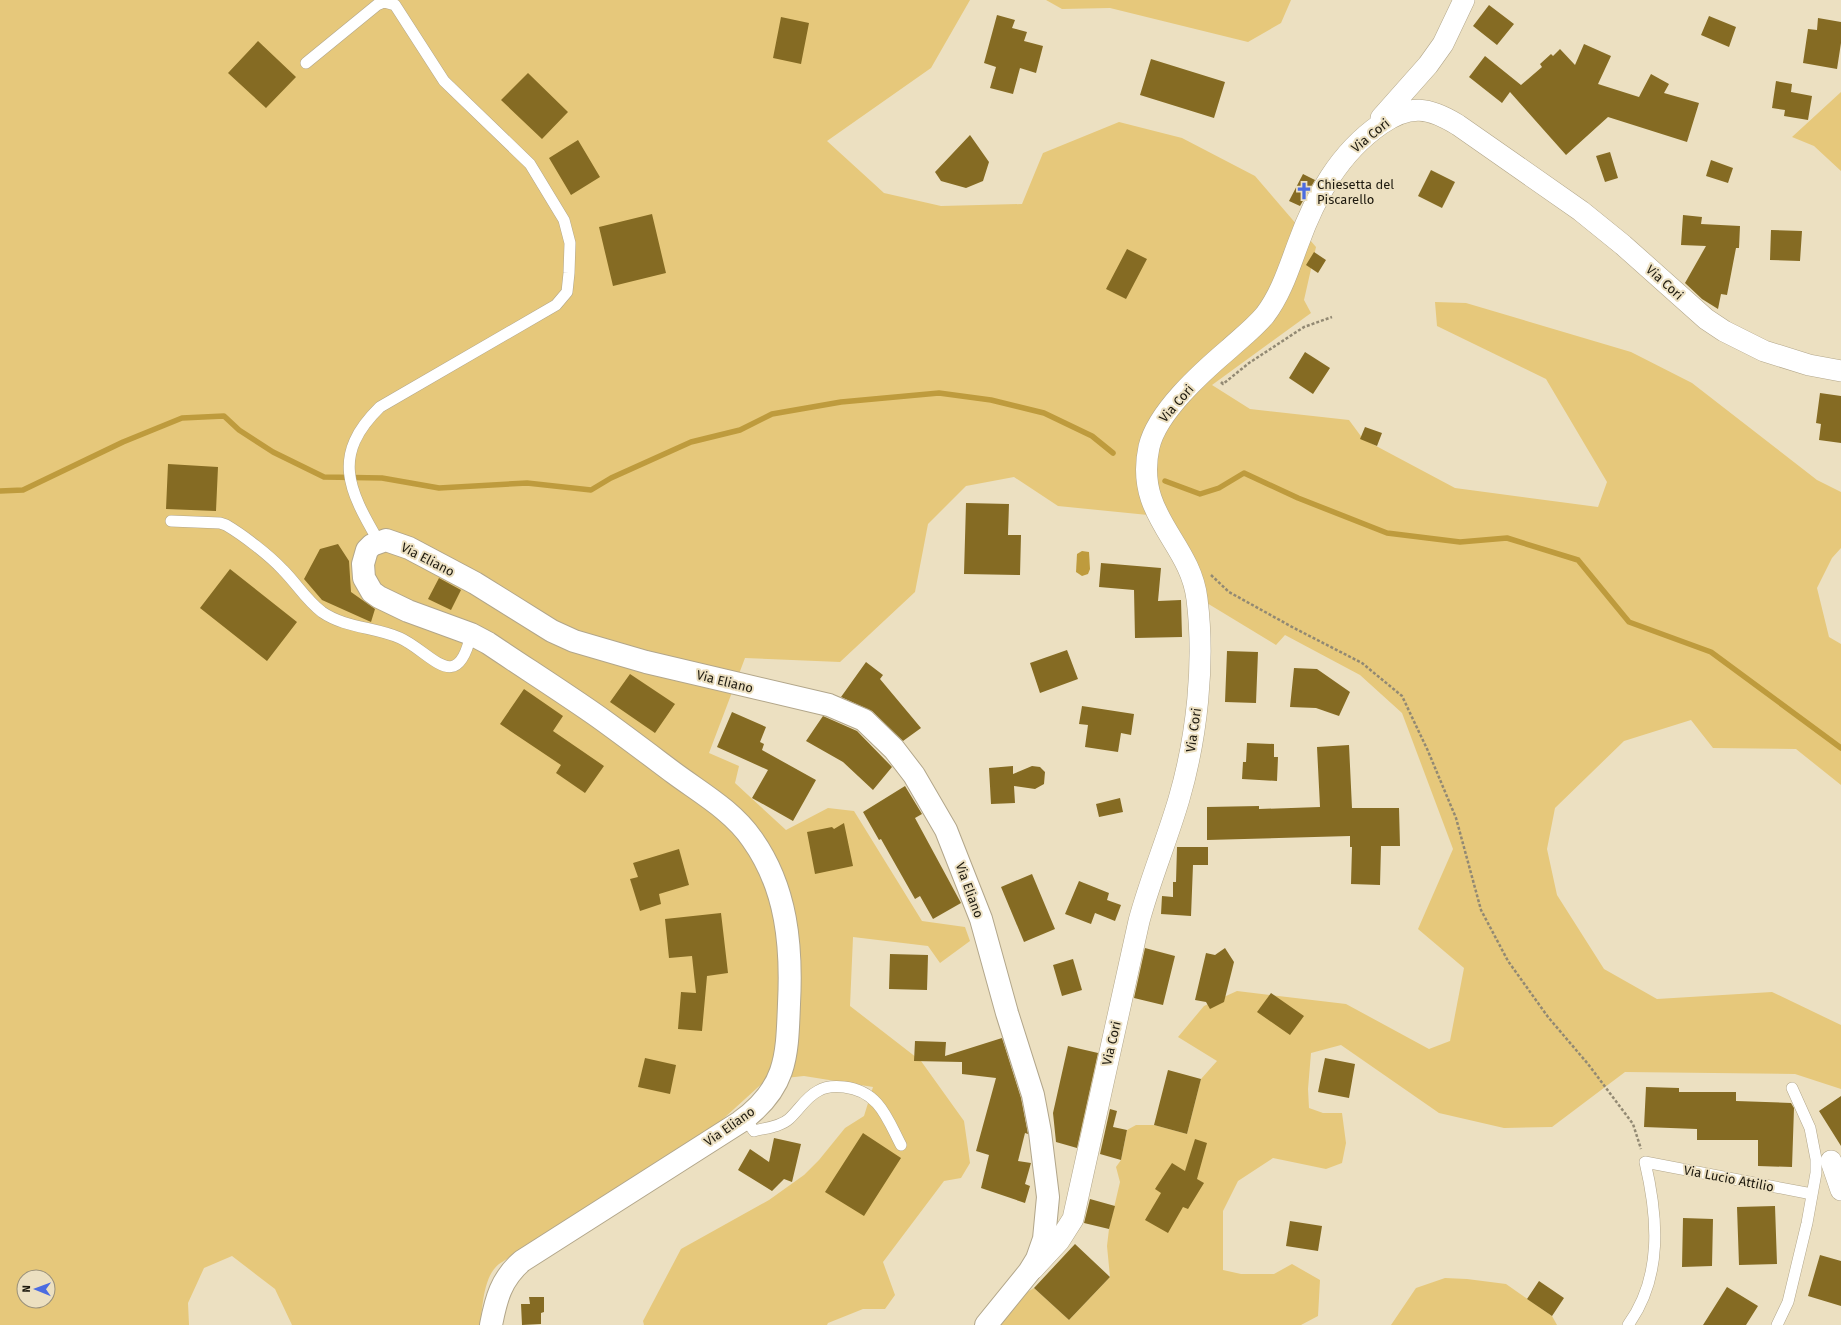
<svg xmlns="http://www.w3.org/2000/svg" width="1841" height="1325" font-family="'Fira Sans',sans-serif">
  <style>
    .green { fill: #e6c87b; fill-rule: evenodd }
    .water { fill: #be9b3d }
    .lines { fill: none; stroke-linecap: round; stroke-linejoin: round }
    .stream { stroke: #be9b3d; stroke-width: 5.5 }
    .building { fill: #856b23 }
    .lane-casing { stroke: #b2a68a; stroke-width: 12 }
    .street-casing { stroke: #b2a68a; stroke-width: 22 }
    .secondary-casing { stroke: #b2a68a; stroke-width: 24 }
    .path { stroke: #928973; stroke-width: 2.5; stroke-dasharray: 3 2; stroke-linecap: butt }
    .lane { stroke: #fff; stroke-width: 11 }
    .street { stroke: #fff; stroke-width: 21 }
    .secondary { stroke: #fff; stroke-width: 22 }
    .labels { text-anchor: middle; stroke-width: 4; stroke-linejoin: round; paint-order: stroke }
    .street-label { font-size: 13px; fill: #1e1a0f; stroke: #ece0c1 }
    .poi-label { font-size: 13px; fill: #1e1a0f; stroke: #ece0c1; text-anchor: start }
  </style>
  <rect width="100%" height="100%" fill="#ece0c1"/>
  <!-- green -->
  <path class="green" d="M0 0H970L931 68 827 141 884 193 941 206 1022 204 1043 153 1119 122 1182 138 1255 176 1316 247 1304 300 1311 313 1212 385 1250 409 1349 420 1363 439 1455 488 1598 507 1607 482 1546 379 1437 326 1435 302 1466 303 1631 352 1692 383 1817 480 1841 492V548L1832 558 1817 588 1829 637 1841 644V785L1796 749 1713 748 1691 720 1624 741 1555 808 1547 849 1557 895 1604 969 1657 999 1772 992 1841 1025V1089L1795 1074 1625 1072 1552 1127 1504 1128 1439 1113 1341 1045 1311 1053 1308 1089 1309 1108 1323 1113H1342L1346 1143 1342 1163 1326 1169 1273 1158 1238 1181 1223 1211V1270L1241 1274H1274L1292 1264 1320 1280 1318 1316 1301 1325H997L1021 1296 1034 1288 1069 1320 1110 1277 1107 1246 1109 1229 1120 1182 1116 1167 1121 1160 1127 1130 1136 1125H1154L1187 1134 1201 1079 1217 1061 1178 1037 1204 1006 1237 991 1346 1004 1429 1049 1450 1041 1464 968 1418 929 1453 849 1402 713 1360 675 1285 635 1276 645 1197 597 1158 516 1058 506 1014 477 966 486 928 524 915 592 840 662 745 658 709 753 739 766 735 783 786 830 828 808 854 811 922 921 965 927 970 941 940 963 928 946 853 937 850 1006 921 1061 964 1121 970 1163 961 1178 944 1181 883 1262 895 1295 885 1309H863L828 1323 827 1325H644L643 1321 681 1249 769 1200 804 1175 819 1160 845 1128 864 1116 873 1087 804 1076 766 1080 712 1129 499 1264C483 1277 483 1306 480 1325H292L275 1289 232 1256 204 1268 188 1303 189 1325H0ZM24 1277H48V1301H24Z
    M1046 0H1291L1281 23 1248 42 1110 8 1062 9Z
    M1841 92V171L1814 146 1792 137Z
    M1445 1278 1467 1279 1506 1284 1552 1316 1557 1325H1391L1416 1288Z"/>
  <!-- water -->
  <path class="water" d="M1082 551 1089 552 1090 569 1088 574 1082 576 1076 572 1077 554Z"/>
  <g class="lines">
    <!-- stream -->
    <path class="stream" d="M1165 481 1200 494 1219 488 1244 473 1298 498 1387 533 1460 542 1507 538 1578 560 1629 622 1711 652 1841 748
      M0 491 23 490 123 442 182 418 224 416 239 430 273 452 324 477 382 478 439 488 527 483 591 490 611 478 691 442 740 430 772 414 841 402 939 393 991 400 1044 413 1092 436 1113 453"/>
  </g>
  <!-- building -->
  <path class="building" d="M1489 5 1514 24 1497 45 1473 26Z
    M997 15 1015 20 1012 28 1027 32 1024 41 1043 46 1036 73 1020 68 1013 94 990 88 996 67 984 63Z
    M1709 16 1736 27 1729 47 1701 35Z
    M781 17 809 23 801 64 773 58Z
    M1818 18 1841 22V43L1837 69 1803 63 1808 29 1817 30Z
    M258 41 296 77 266 108 228 73Z
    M1584 44 1611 56 1598 84 1639 97 1651 74 1669 84 1664 93 1699 103 1687 142 1608 117 1566 155 1510 92 1502 103 1469 77 1485 56 1521 85 1542 67 1540 64 1551 54 1553 56 1560 49 1575 65Z
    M1151 59 1225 82 1214 118 1140 95Z
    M528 73 568 112 542 139 501 100Z
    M1776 81 1792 84 1791 92 1812 96 1808 120 1784 116 1785 110 1772 108Z
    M970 135 989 162 983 181 966 188 941 181 935 172Z
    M578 140 600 177 571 195 549 158Z
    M1610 152 1618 178 1605 182 1596 156Z
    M1711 160 1733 168 1728 183 1706 176Z
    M1431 170 1455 182 1442 208 1418 196Z
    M1303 174 1315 180 1300 206 1289 201Z
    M652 214 666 273 613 286 599 227Z
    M1683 215 1702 217 1701 224 1740 226 1739 248H1736L1727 295 1721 294 1718 309 1702 299 1685 283 1706 246 1681 245Z
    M1771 230 1802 231 1800 261 1770 260Z
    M1127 249 1147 259 1126 299 1106 289Z
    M1314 252 1326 260 1318 273 1306 265Z
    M1305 352 1330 368 1313 394 1289 378Z
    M1820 393 1841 396V443L1819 440 1821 424 1816 423Z
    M1365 427 1382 433 1377 446 1360 439Z
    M168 464 218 467 216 511 166 509Z
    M966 503 1009 504 1008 535H1021L1020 575 964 574Z
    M338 544 349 561 351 592 375 609 371 622 322 600 304 579 320 549Z
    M1101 563 1161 568 1158 601 1181 600 1182 637 1135 638 1134 590 1099 587Z
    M230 569 297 622 267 661 200 608Z
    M439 578 461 590 451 610 428 599Z
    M1067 650 1078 679 1040 693 1030 663Z
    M1227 651 1258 652 1256 703 1225 702Z
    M866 662 883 675 880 679 921 728 903 741 872 711 841 697Z
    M1294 668 1317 669 1350 692 1339 716 1316 708 1290 707Z
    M630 674 675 704 655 733 610 702Z
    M524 689 563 716 553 731 604 766 585 793 556 773 561 765 500 724Z
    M1082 706 1134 714 1131 735 1121 733 1118 752 1085 747 1088 725 1079 724Z
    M732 712 766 727 760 742 764 744 762 750 816 780 793 821 752 798 768 770 717 747Z
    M823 716 857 731 892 767 873 790 843 762 806 741Z
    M1247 743 1274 744V757H1278L1277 781 1242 779 1243 762H1246Z
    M1349 745 1352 808H1399L1400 846H1381L1380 885 1351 884 1352 847H1350V836L1207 840V807L1259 806V809L1320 807 1317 747Z
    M1013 766V774L1032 766 1040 767 1045 772 1044 784 1035 789 1014 786 1015 803 991 804 989 768Z
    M905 786 922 814 915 818 961 903 933 919 920 896 915 899 881 839 879 840 863 812Z
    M1120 798 1123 812 1099 817 1096 804Z
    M844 823 853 866 815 874 807 832 832 827 834 829Z
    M1177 847H1208V865H1193L1191 916 1161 914 1162 896 1173 897V882H1176Z
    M679 849 689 885 659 894 661 904 640 911 630 879 638 877 633 863Z
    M1032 874 1055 929 1024 942 1001 887Z
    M1079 881 1109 893 1107 900 1121 905 1115 921 1095 913 1091 924 1065 914Z
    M721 913 728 973 707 976 702 1031 678 1029 681 992 696 993 692 956 669 958 665 919Z
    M1145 948 1175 956 1163 1005 1134 998Z
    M1225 948 1234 962 1224 1002 1210 1009 1206 1002 1195 1000 1206 953 1215 955Z
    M890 954 928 955 927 990 889 989Z
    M1073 959 1082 990 1062 996 1053 965Z
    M1271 993 1304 1016 1290 1035 1257 1012Z
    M1002 1038 1021 1098 1028 1134 1025 1133 1018 1161 1031 1163 1025 1184 1030 1186 1025 1203 981 1188 989 1155 976 1151 996 1078 962 1074V1062L914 1061 915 1041 946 1042 945 1056Z
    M1068 1046 1098 1053 1077 1148 1056 1142 1053 1113Z
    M645 1058 676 1065 670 1094 638 1087Z
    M1325 1058 1355 1064 1349 1098 1318 1092Z
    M1168 1070 1201 1079 1187 1134 1154 1125Z
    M1646 1087 1679 1088V1092H1736V1101L1791 1103 1794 1108 1792 1167 1758 1166V1140H1697V1129L1644 1127Z
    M1841 1096V1146L1819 1111Z
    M1110 1109 1117 1111 1113 1127 1127 1130 1121 1160 1100 1154Z
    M863 1133 901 1158 864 1216 825 1192Z
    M774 1138 801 1144 792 1182 784 1179 772 1191 738 1170 750 1149 769 1162Z
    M1195 1139 1207 1143 1197 1179 1204 1183 1188 1209 1183 1207 1168 1233 1145 1220 1161 1193 1155 1189 1172 1163 1185 1171Z
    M1090 1199 1115 1206 1109 1229 1084 1223Z
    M1775 1206 1777 1264 1739 1265 1737 1207Z
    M1683 1218 1713 1219 1712 1266 1682 1267Z
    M1290 1221 1322 1226 1318 1251 1286 1246Z
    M1075 1244 1110 1277 1069 1320 1034 1288Z
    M1820 1255 1841 1261V1306L1808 1296Z
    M1539 1281 1564 1298 1552 1316 1527 1299Z
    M1727 1287 1758 1306 1746 1325H1703Z
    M529 1297H544V1312L541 1313V1324L522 1325 521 1304H530Z"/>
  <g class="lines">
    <!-- lane casing -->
    <g class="lane-casing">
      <path id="lane" d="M306 63 377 5 384 2 395 5 444 81 530 164 564 220 570 243 569 273 567 292 556 305 380 407C331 455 348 489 379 542
        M171 521 220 523 226 525C243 535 269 555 283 570 297 584 306 600 322 612 345 628 375 627 400 638 431 652 457 697 471 634
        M745 1118 754 1131C765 1128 780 1127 789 1119 799 1110 806 1097 818 1091 826 1086 835 1086 844 1087 879 1091 887 1118 901 1145
        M1628 1325C1663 1277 1658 1217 1645 1162L1812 1194
        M1777 1325 1788 1302 1807 1223 1816 1173V1159L1810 1128 1792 1088"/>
    </g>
    <!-- street casing -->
    <g class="street-casing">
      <path id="street" d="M1381 118 1428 65 1443 44 1464 0
        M1831 1161 1841 1190
        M1033 1269 1059 1241 1073 1219 1139 921C1150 880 1167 840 1179 799 1197 737 1205 663 1197 599 1190 541 1134 516 1149 447 1157 412 1202 372 1229 349 1241 338 1254 328 1265 315 1281 294 1289 268 1298 244 1315 197 1339 153 1381 124 1410 104 1429 107 1458 125L1581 211 1623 245 1706 319 1724 331 1764 351 1809 365 1841 371"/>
    </g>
    <!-- secondary casing -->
    <g class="secondary-casing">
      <path id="secondary" d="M491 1325C496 1299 501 1279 522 1261L740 1122C787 1088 787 1057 789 1004 792 946 787 888 752 839 733 811 701 793 674 773 650 755 625 736 600 718 563 692 525 668 488 643L471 634 408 611 379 597 372 592 364 578 363 564 367 550 372 545 386 540 409 548 475 583 552 631 574 641 646 662 829 705 864 720 894 749 914 775 946 830 981 919 1007 1013 1033 1095 1040 1132 1048 1197 1044 1239 1037 1259 1029 1272 986 1325"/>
    </g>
    <!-- path -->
    <path class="path" d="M1221 382 1223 384 1249 363 1304 327 1332 317
      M1211 575 1229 592 1294 628 1362 663 1402 696 1428 751 1456 818 1481 910 1508 961 1548 1017 1588 1064 1633 1124 1641 1149"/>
    <!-- lane -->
    <use href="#lane" class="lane"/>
    <!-- street -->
    <use href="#street" class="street"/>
    <!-- secondary -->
    <use href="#secondary" class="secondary"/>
  </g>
  <!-- icons -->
  <defs>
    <g id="church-bare" transform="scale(1.38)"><path d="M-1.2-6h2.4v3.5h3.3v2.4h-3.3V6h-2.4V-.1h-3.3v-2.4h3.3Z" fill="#4c6ce0" stroke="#ece0c1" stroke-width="2.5" paint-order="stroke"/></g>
  </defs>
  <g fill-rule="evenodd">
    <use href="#church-bare" x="1304" y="191"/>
  </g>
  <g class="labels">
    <!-- street labels -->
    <g class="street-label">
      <text transform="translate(1370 135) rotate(-39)" y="5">Via Cori</text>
      <text transform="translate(1665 282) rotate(42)" y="5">Via Cori</text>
      <text transform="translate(1176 403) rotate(-49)" y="5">Via Cori</text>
      <text transform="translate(428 559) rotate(27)" y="5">Via Eliano</text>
      <text transform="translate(725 681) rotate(14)" y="5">Via Eliano</text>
      <text transform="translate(1193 730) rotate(-82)" y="5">Via Cori</text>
      <text transform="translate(970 890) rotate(70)" y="5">Via Eliano</text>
      <text transform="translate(1111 1043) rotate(-77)" y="5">Via Cori</text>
      <text transform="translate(729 1126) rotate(-35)" y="5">Via Eliano</text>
      <text transform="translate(1729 1178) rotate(11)" y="5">Via Lucio Attilio</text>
    </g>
    <!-- poi labels -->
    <g class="poi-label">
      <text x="1317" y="189">Chiesetta del<tspan x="1317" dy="15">Piscarello</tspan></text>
    </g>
  </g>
  <!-- north arrow -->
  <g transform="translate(36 1289) rotate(271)"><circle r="19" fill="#ece0c1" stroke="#9a917a"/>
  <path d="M0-3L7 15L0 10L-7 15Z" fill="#4c6ce0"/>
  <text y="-6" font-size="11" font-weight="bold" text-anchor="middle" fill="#1e1a0f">N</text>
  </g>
</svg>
